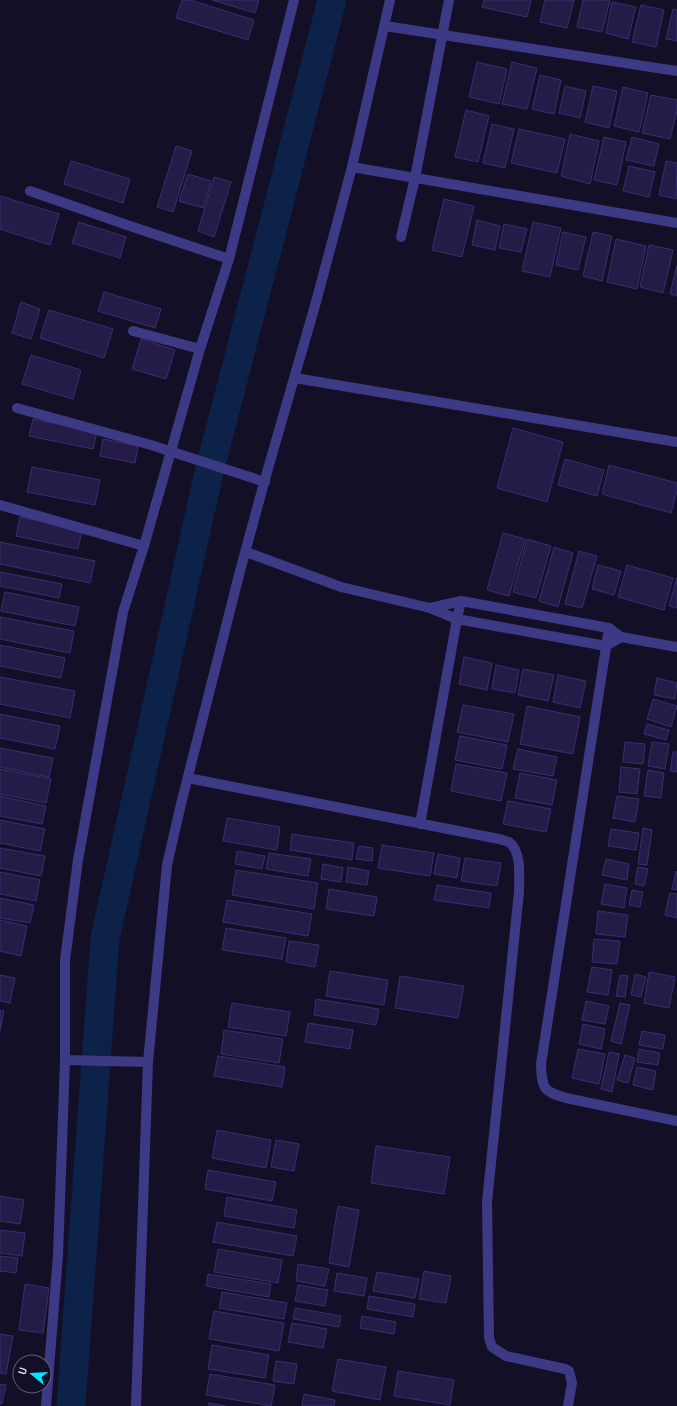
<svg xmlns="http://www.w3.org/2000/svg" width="677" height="1406" font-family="'PT Sans',sans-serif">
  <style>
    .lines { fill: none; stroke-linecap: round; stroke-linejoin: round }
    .canal { stroke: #0c2248; stroke-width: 29 }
    .building { fill: #241b47; stroke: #3b2d73 }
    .minor { stroke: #3d3a85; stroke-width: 10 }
  </style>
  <rect width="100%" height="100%" fill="#130f26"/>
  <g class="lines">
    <!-- canal -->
    <path class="canal" d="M71 1406 105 938 210 468 332 0"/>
  </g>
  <!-- building -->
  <path class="building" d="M182 0H190L254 20 248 40 176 18Z
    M212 0H259L255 13Z
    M484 0H531L527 17 482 7Z
    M545 0H574L567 28 540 22Z
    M583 0H610L602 32 577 27Z
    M612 2 636 7 628 39 606 33Z
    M641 5 664 10 656 47 632 42Z
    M673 9 677 10V41L666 39Z
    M477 62 507 69 499 104 469 97Z
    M512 62 537 68 527 109 502 104Z
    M540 75 561 80 554 114 532 109Z
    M565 86 586 91 580 118 559 113Z
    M593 86 617 91 609 128 585 122Z
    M623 87 648 93 639 132 614 126Z
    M651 95 677 100V111L670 139 642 133Z
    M466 110 489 116 478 162 455 157Z
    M492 124 514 129 505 168 483 163Z
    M519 129 565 139 557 173 511 163Z
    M570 134 599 141 590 184 561 176Z
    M604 137 626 142 617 185 594 180Z
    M632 137 659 144 654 166 626 160Z
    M176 146 192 151 173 212 157 207Z
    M71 161 130 179 123 203 64 184Z
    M666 161 677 163 676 199 659 195Z
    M629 166 655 172 649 197 623 191Z
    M188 174 211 181 203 208 179 201Z
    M214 177 231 182 214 237 198 231Z
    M0 196 59 214 50 245 0 229Z
    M444 199 474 206 462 257 432 250Z
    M477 220 500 226 495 250 472 245Z
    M79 222 126 237 120 258 72 243Z
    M533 222 561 228 550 277 522 271Z
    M504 224 527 229 521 252 499 248Z
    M563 232 586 237 578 270 556 265Z
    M593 232 612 236 602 281 583 276Z
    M616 239 646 246 637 289 607 282Z
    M649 245 673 250 663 293 640 287Z
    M677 265V296L670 294Z
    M104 292 161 309 155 328 98 311Z
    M21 302 40 309 31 339 12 333Z
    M49 310 113 329 104 358 40 338Z
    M141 339 175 350 166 379 132 369Z
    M31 355 81 370 73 399 22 384Z
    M33 419 97 432 93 449 29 436Z
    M513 428 563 442 547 502 497 488Z
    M103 439 138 446 135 463 100 456Z
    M565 459 604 470 597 496 558 485Z
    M609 465 677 483V491L671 513 602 494Z
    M32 467 100 480 95 505 27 492Z
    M20 517 82 529 78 549 16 536Z
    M503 533 525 539 509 596 487 590Z
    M527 539 551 546 536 598 513 592Z
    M0 542 95 561 90 583 0 564Z
    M554 547 573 553 558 607 539 601Z
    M579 551 597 556 582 608 565 604Z
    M598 565 621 571 614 595 592 589Z
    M627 565 673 578 664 610 618 597Z
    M0 572 62 584 59 598 0 586Z
    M677 577V608L669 606Z
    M5 592 79 607 75 626 1 611Z
    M0 617 74 631 70 653 0 639Z
    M0 645 65 658 61 678 0 666Z
    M464 657 492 663 487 690 459 684Z
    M496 665 519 670 515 693 492 689Z
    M523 669 554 675 548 701 518 695Z
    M558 675 586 681 580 708 553 702Z
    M0 677 75 691 70 718 0 704Z
    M657 678 677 683 675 699 654 695Z
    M653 699 677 706 671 727 647 719Z
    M463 705 514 714 508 742 457 732Z
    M527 706 580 717 573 754 520 744Z
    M0 714 60 726 55 749 0 738Z
    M647 724 669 730 666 740 644 734Z
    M460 736 507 745 502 769 455 760Z
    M625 742 645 744 643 764 623 762Z
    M652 742 669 744 665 769 648 766Z
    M0 748 53 758 49 777 0 767Z
    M518 749 557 757 553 776 513 769Z
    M673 752H677V772L670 771Z
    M456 764 507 773 501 801 451 791Z
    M621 767 640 769 637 794 619 792Z
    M0 769 51 779 46 803 0 794Z
    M648 770 664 773 661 798 644 796Z
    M520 773 557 780 552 805 515 798Z
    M0 796 46 806 42 824 0 816Z
    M617 796 639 799 635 822 613 818Z
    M508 801 551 809 546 832 503 824Z
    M227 818 280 827 277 850 223 841Z
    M0 820 45 829 40 851 0 843Z
    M643 828 652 830 647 865 638 864Z
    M611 829 639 833 636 850 608 846Z
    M292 834 354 843 352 860 290 850Z
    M382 845 434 853 430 876 378 868Z
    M359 846 373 848 372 861 356 859Z
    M0 848 45 856 41 876 0 868Z
    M237 851 265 856 262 869 235 864Z
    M269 853 311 859 308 876 266 869Z
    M438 854 460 858 457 878 434 874Z
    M465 858 501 863 497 886 461 881Z
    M606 859 629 864 627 880 602 875Z
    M323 864 343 868 341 882 321 879Z
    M348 867 369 871 367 885 346 882Z
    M638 867 648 869 644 886 635 884Z
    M236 870 318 883 314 909 232 895Z
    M676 871 677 872V890L672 889Z
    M0 872 40 880 36 901 0 894Z
    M605 884 627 888 624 908 601 904Z
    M437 885 491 893 489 908 434 900Z
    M329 889 377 897 374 916 326 909Z
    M632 890 643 892 640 907 629 905Z
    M670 893 677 894V918L665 915Z
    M0 898 34 905 30 923 0 918Z
    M227 900 312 914 308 936 223 922Z
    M598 911 628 915 625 937 596 934Z
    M0 920 27 926 21 956 0 951Z
    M226 928 286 938 282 959 222 950Z
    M594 939 620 941 617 964 592 962Z
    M289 941 319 945 315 967 286 962Z
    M592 967 612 970 608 995 587 992Z
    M330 971 388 980 384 1005 326 996Z
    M649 972 675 977 669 1008 644 1003Z
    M635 974 646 977 641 997 631 995Z
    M0 975 15 978 10 1003 0 1001Z
    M620 975 628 976 625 997 616 996Z
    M400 976 464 986 458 1018 395 1008Z
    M316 999 379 1009 376 1025 314 1015Z
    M586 1001 609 1006 605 1024 582 1020Z
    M232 1003 290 1012 286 1036 228 1027Z
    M620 1003 630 1005 621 1044 611 1041Z
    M0 1010 4 1011 0 1031Z
    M308 1023 353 1030 350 1049 305 1042Z
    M583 1024 605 1029 601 1049 579 1044Z
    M224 1030 283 1039 279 1063 221 1054Z
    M642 1031 665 1035 663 1049 639 1045Z
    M578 1049 605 1054 599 1084 572 1078Z
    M639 1049 660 1053 658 1065 637 1062Z
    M609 1052 619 1054 612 1092 601 1089Z
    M625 1055 635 1058 628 1083 617 1080Z
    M218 1056 285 1067 282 1087 214 1076Z
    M637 1067 656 1071 653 1090 633 1085Z
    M217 1130 271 1140 266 1168 212 1158Z
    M276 1140 299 1144 294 1171 271 1167Z
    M376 1146 450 1157 444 1194 371 1183Z
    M208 1170 276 1182 272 1201 205 1189Z
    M0 1196 24 1200 20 1224 0 1221Z
    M227 1197 297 1210 294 1228 224 1216Z
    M338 1206 359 1210 349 1267 329 1263Z
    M217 1222 297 1236 293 1256 213 1242Z
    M0 1230 25 1233 22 1256 0 1253Z
    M218 1249 282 1260 278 1283 214 1272Z
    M0 1256 18 1258 16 1273 0 1271Z
    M298 1264 329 1269 325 1286 296 1281Z
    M424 1271 451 1276 446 1303 419 1299Z
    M377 1272 419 1279 415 1298 373 1291Z
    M337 1273 367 1278 364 1296 334 1291Z
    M208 1274 271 1284 269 1297 206 1286Z
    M25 1284 49 1288 43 1333 19 1330Z
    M298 1285 328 1290 325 1306 295 1301Z
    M222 1292 287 1303 284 1319 219 1308Z
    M369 1296 415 1304 413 1317 367 1309Z
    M295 1308 341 1316 339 1327 293 1319Z
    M214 1311 284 1323 279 1351 209 1339Z
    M362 1316 396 1322 394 1334 360 1328Z
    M292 1323 327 1329 323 1348 288 1342Z
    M0 1334 13 1336 6 1374 0 1373Z
    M212 1345 269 1355 265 1378 208 1369Z
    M338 1359 386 1367 380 1400 332 1391Z
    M276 1361 297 1364 294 1384 273 1381Z
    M398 1371 454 1380 450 1405 394 1396Z
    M210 1374 275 1385 271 1406 206 1395Z
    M0 1384 6 1385 2 1404H0Z
    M304 1394 335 1400 334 1406H302Z
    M209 1403 226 1406H209Z"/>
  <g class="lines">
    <!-- minor -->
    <path class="minor" d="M385 26 677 71
      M352 167 677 223
      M30 191 127 225 229 259
      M401 237 415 178 449 0
      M133 331 200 349
      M295 378 677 442
      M17 408 151 445 265 482
      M0 505 144 546
      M246 552 341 587 430 608 457 619 606 646 621 637
      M430 608 461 601 609 628 621 637 677 647
      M609 628 541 1064C542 1088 542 1091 566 1098L677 1121
      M188 778 499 839C502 840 506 841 509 842 522 852 519 877 519 892L487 1202 489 1338 492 1347 506 1356 565 1369 569 1371 572 1383 568 1406
      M420 824 457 619 461 601
      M65 1060 148 1062
      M46 1406 58 1255 65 1060V960L78 860 123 612 144 546 200 349 229 259 294 0
      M136 1406 148 1062 167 865 181 804 240 571 267 472 316 302 352 167 390 0"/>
  </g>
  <!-- north arrow -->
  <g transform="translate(32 1374) rotate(288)"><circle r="19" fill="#130f26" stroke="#625e7d"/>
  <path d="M0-3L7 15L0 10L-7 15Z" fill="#00e5ff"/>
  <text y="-6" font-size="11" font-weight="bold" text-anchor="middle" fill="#d9d4ff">U</text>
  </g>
</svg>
